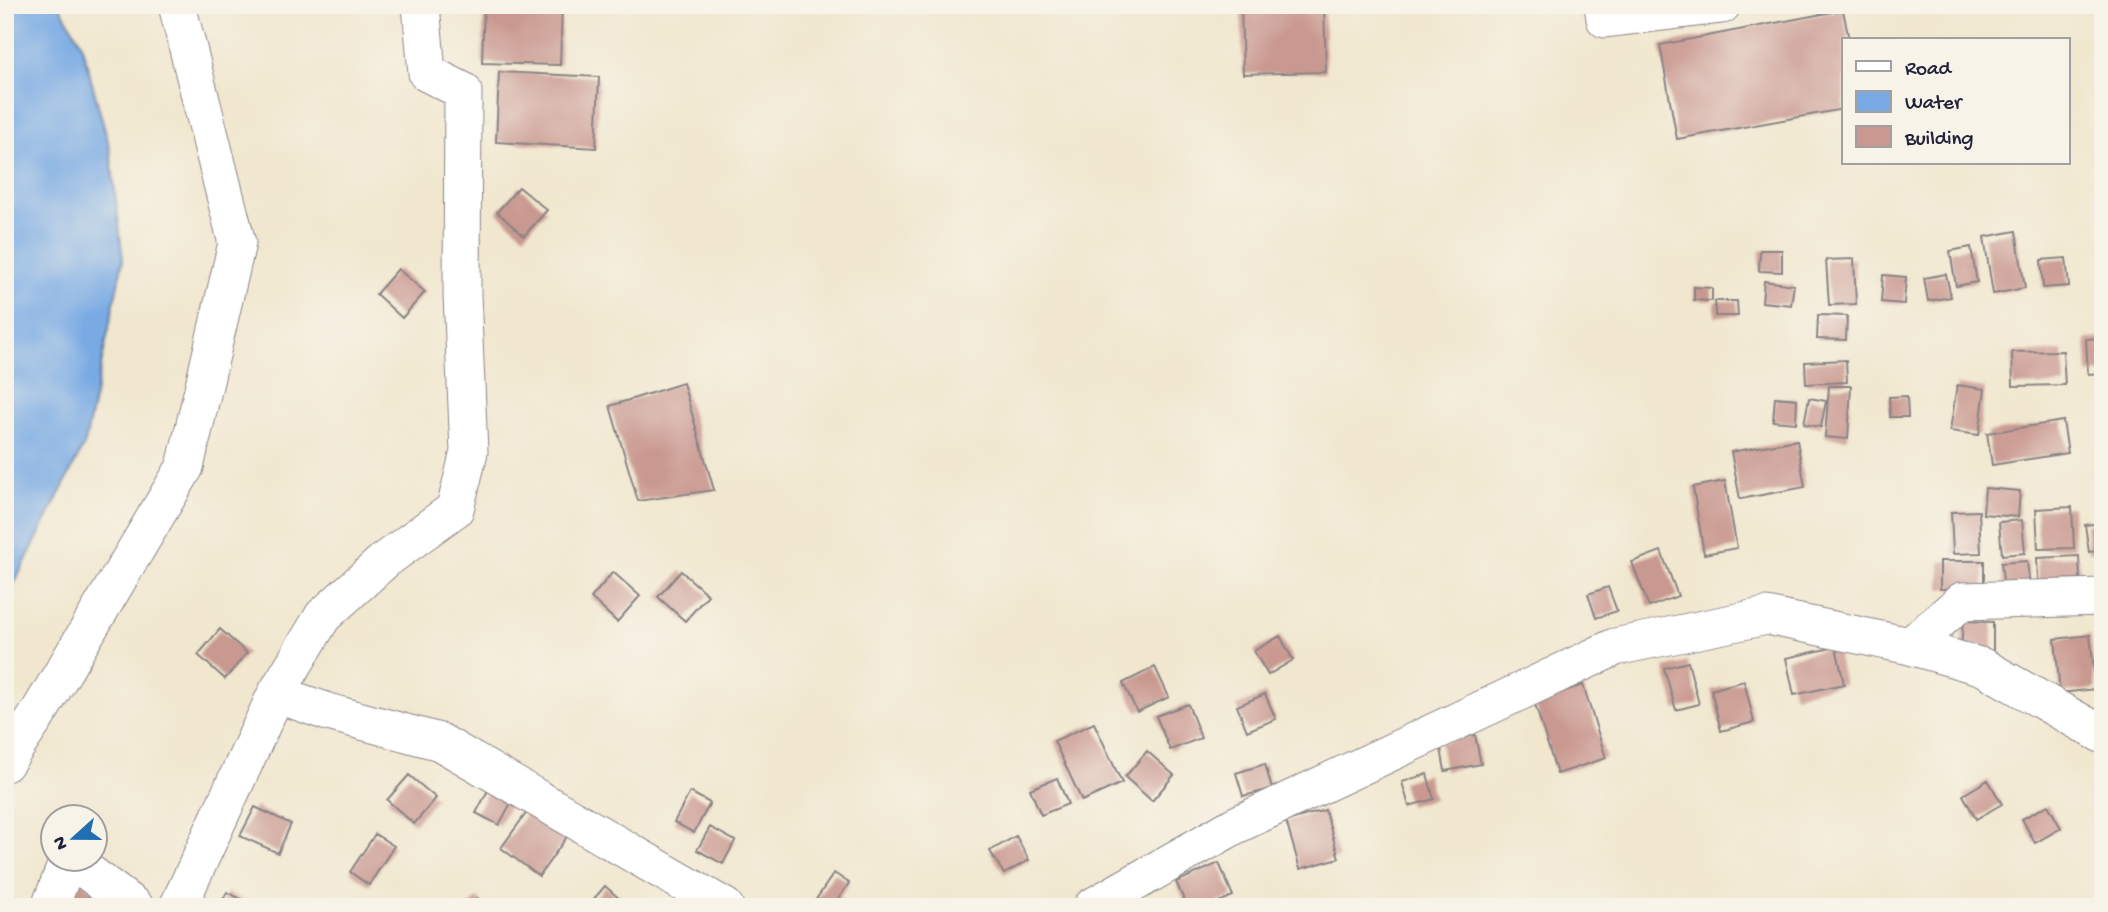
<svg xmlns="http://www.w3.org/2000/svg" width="2108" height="912" font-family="'Gochi Hand',sans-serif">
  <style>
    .water { fill: #79aae4; stroke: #4e6690; stroke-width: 2 }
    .building { fill: #c99890 }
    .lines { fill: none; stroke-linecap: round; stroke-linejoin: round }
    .street-casing { stroke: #8a8485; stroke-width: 39 }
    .street { stroke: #fff; stroke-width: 37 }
  </style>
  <rect width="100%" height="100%" fill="#f7f3e8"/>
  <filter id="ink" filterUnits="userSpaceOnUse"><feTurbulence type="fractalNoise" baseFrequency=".0143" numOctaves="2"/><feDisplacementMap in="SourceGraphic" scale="14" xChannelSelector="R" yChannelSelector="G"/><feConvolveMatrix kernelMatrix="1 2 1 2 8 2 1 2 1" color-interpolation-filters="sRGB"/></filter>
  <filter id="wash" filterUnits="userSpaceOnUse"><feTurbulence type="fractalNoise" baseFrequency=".00686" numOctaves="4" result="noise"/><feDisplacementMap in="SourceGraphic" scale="28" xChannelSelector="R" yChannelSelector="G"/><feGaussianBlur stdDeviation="1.57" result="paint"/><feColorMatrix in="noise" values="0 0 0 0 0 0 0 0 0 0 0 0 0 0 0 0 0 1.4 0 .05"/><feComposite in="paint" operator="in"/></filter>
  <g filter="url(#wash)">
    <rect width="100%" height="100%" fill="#f1e7cf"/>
    <!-- water -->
    <path class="water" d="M5 5H59L81 43 110 149 123 260 85 443 5 602Z"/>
    <g id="blocks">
      <!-- building -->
      <path class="building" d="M484 5 562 7 560 65 482 63Z
        M957 5H998L997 9 957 7Z
        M1241 5H1324L1326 72 1243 74Z
        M1843 10 1849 40H1844V109L1677 139 1660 45Z
        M499 72 599 77 596 148 496 142Z
        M519 187 547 210 524 236 497 212Z
        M2016 231 2025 288 1993 294 1984 237Z
        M1971 247 1977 282 1956 286 1950 251Z
        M1760 250H1782V272L1759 271Z
        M2066 258 2069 286 2043 288 2041 260Z
        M1854 259 1856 304 1829 305 1826 260Z
        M398 269 425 292 402 318 376 294Z
        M1946 274 1951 297 1928 301 1924 278Z
        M1883 275 1906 277 1904 304 1881 302Z
        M1764 281 1794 285 1791 305 1762 302Z
        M1694 287 1712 288V301L1694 300Z
        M1715 301H1737L1738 316H1715Z
        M1818 315 1847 316 1846 340 1817 339Z
        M2103 338V373L2088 374 2086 339Z
        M2063 351 2065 385 2013 386 2012 352Z
        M1846 360 1847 382 1806 384 1805 362Z
        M683 383 714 490 638 501 610 406Z
        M1957 385 1985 389 1979 435 1950 431Z
        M1829 386H1851L1848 439 1825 437Z
        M1907 396 1908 417H1890L1889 397Z
        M1775 397 1797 399 1796 423 1773 421Z
        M1809 398 1826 401 1821 427 1804 424Z
        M2063 421 2068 453 1992 465 1987 433Z
        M1797 440 1805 487 1740 499 1731 452Z
        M1725 481 1737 548 1704 554 1693 487Z
        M1985 488 2020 491 2018 517 1983 514Z
        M2072 507 2074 548 2038 549 2036 509Z
        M1979 511 1981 553 1953 554 1951 512Z
        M2022 520 2025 553 2002 555 1999 522Z
        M2103 523V550L2089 552 2085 525Z
        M1661 551 1678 596 1649 607 1632 562Z
        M2079 556 2080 579 2038 581 2037 558Z
        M1940 561H1984V588L1940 589Z
        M2027 561 2030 587 2004 589 2001 563Z
        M681 571 708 595 685 621 658 597Z
        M613 572 640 596 617 622 591 598Z
        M1608 587 1617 611 1596 618 1588 594Z
        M1963 621 1993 622V651L1961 650Z
        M220 629 247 653 225 679 198 655Z
        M2090 635 2096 689 2060 693 2055 639Z
        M1280 636 1293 660 1268 675 1254 651Z
        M1836 647 1844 684 1794 695 1786 658Z
        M1688 662 1699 704 1676 710 1664 668Z
        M1155 667 1169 697 1137 712 1123 683Z
        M1744 681 1754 722 1721 731 1711 690Z
        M1583 685 1606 758 1557 774 1534 701Z
        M1265 694 1276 719 1247 731 1237 706Z
        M1188 704 1201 738 1170 750 1156 716Z
        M1094 723 1122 783 1082 801 1054 741Z
        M1475 735 1481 764 1445 771 1440 743Z
        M1147 751 1174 775 1152 801 1125 777Z
        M1265 764 1272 789 1243 796 1236 773Z
        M1427 774 1434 799 1409 806 1402 782Z
        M409 775 436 798 414 824 387 800Z
        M1057 778 1068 804 1041 815 1030 789Z
        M1988 780 2002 804 1976 819 1963 795Z
        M493 781 516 794 499 825 476 813Z
        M690 792 710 803 694 833 674 822Z
        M2048 805 2061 828 2035 843 2022 819Z
        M255 807 291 824 278 853 240 836Z
        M530 808 568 835 539 876 501 848Z
        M1325 810 1339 858 1300 869 1286 821Z
        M710 827 735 841 723 864 697 850Z
        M375 834 394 846 369 885 350 872Z
        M1016 836 1029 860 1004 874 990 851Z
        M1219 863 1233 896 1207 907H1187L1176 882Z
        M834 873 849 883 833 907H816L813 904Z
        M78 876 106 907H67Z
        M605 886 629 907H587Z
        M227 892 256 907H219Z
        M477 898 487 907H469Z"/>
    </g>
  </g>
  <g filter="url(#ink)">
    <use href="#blocks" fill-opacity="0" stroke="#8a8485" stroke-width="2"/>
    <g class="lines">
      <!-- street casing -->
      <g class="street-casing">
        <path id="street" d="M1603 5 1605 19 1722 5
          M1910 646 1962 601 2103 597
          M276 694 323 616 385 560 455 509 469 452 462 294 463 91 427 73 421 5
          M5 763 35 719 185 467 237 243 177 5
          M72 860 135 907
          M50 907 68 860
          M178 907 276 694 328 712 440 742 725 907
          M1092 907 1234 826 1615 647 1767 616 1910 646 1983 667 2103 735"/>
      </g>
      <!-- street -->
      <use href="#street" class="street"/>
    </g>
  </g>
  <!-- margin -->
  <rect width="2108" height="912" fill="none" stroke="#f7f3e8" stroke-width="28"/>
  <!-- legend -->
  <rect x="1842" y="38" width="228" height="126" fill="#f7f3e8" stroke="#a29fa3" stroke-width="2"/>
  <rect x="1856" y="61" width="35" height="10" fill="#ffffff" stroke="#a29fa3" stroke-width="2"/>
  <text x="1905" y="74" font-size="21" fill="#22223b">Road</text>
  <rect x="1856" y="91" width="35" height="21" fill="#79aae4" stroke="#a29fa3" stroke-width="2"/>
  <text x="1905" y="108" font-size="21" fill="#22223b">Water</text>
  <rect x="1856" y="126" width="35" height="21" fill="#c99890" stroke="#a29fa3" stroke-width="2"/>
  <text x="1905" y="144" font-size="21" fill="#22223b">Building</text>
  <!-- north arrow -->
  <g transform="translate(74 838) rotate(249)"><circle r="33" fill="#f7f3e8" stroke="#a29fa3" stroke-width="2"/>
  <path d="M0-5L12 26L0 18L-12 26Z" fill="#1f6fb2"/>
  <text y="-10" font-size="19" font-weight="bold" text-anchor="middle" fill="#22223b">N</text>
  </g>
</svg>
